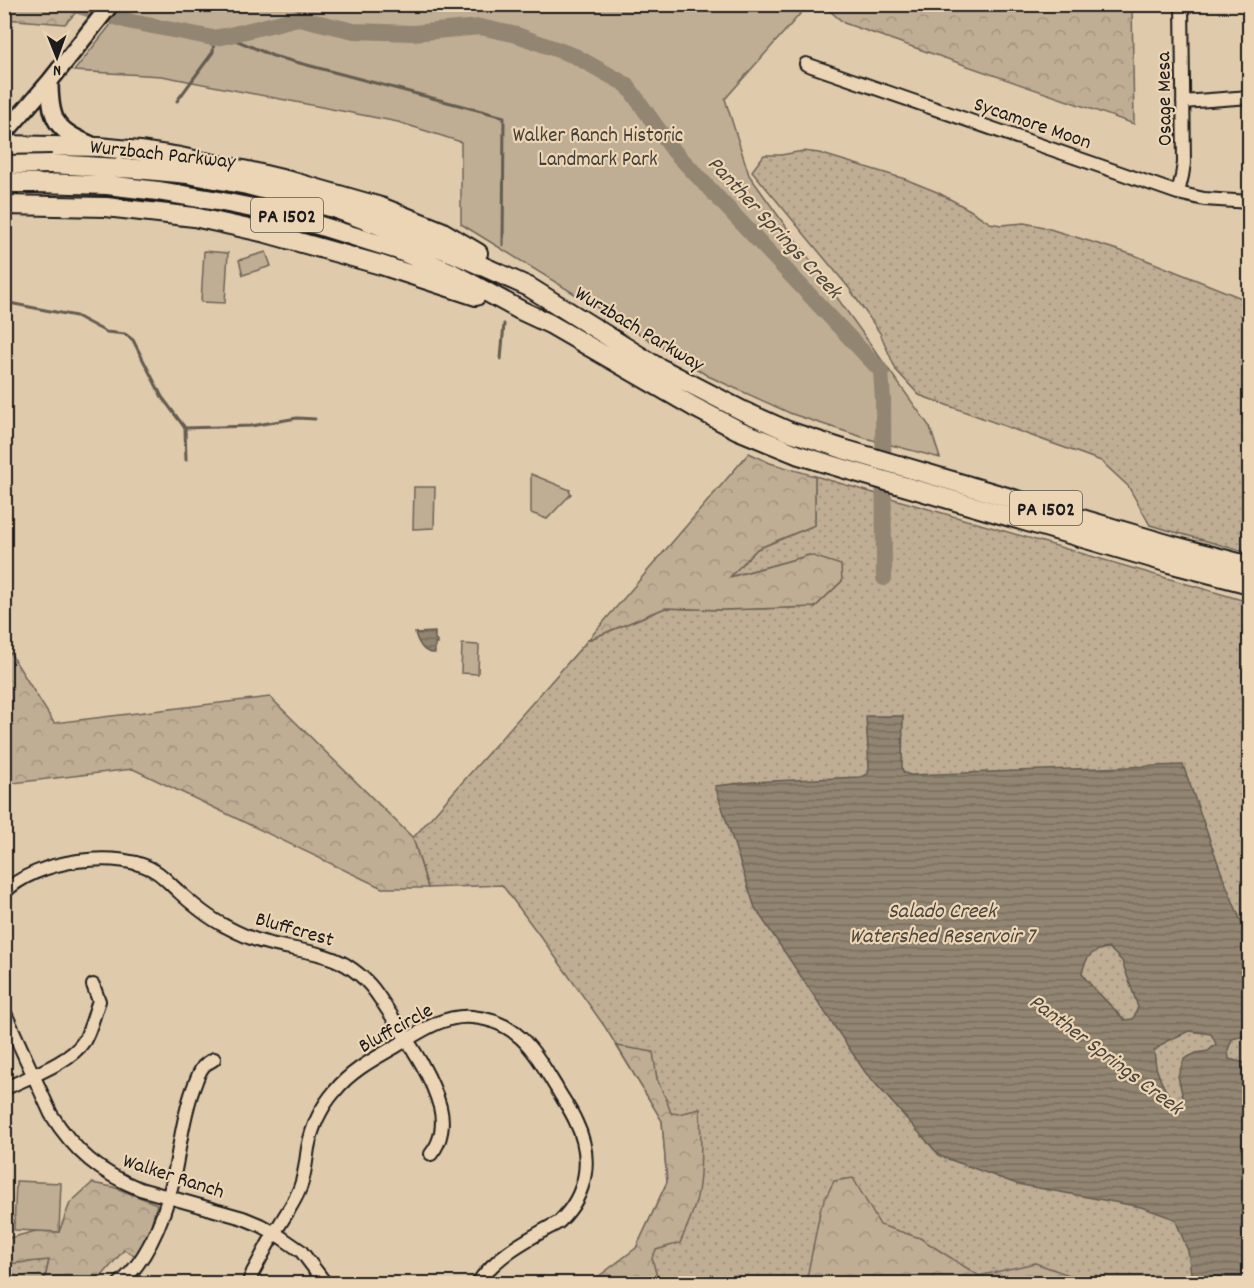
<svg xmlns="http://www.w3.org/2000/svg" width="1254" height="1288" font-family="Dekko,sans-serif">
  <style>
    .grass { fill: url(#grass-dots); stroke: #6e6458; stroke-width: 1.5 }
    .forest { fill: url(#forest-crowns); stroke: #6e6458; stroke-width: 1.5 }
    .park { fill: #bfad94; stroke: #6e6458; stroke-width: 1.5 }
    .water { fill: url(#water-rules); stroke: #635b50; stroke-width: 1.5; fill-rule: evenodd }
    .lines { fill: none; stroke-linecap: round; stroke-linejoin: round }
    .stream { stroke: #635b50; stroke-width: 3 }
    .river { stroke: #928572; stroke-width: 16 }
    .minor-casing { stroke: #1c1c1c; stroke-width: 16 }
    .major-casing { stroke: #1c1c1c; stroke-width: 20 }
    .highway-casing { stroke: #1c1c1c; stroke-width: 22 }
    .minor { stroke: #ecd5b5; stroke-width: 12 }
    .major { stroke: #ecd5b5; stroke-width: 15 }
    .highway { stroke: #ecd5b5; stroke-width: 18 }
    .highway-bridge-casing { stroke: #1c1c1c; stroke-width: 22; stroke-linecap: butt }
    .highway-bridge { stroke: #ecd5b5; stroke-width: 18 }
    .labels { text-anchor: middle; stroke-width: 4.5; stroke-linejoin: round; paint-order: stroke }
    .shield { fill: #ecd5b5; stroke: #5a544a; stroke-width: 1.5 }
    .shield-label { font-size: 20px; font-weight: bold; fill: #1c1c1c }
    .street-label { font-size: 21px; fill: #1c1c1c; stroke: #ecd5b5 }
    .park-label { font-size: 21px; fill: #45403a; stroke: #ecd5b5 }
    .water-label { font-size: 22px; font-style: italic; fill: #4b463e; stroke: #ecd5b5 }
  </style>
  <defs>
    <pattern id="grass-dots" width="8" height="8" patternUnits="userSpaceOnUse" patternTransform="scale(1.5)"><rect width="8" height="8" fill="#bfad94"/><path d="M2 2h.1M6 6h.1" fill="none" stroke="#a4947f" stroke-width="1.8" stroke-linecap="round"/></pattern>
    <pattern id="forest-crowns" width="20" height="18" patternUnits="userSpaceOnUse" patternTransform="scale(1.5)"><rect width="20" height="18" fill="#bfad94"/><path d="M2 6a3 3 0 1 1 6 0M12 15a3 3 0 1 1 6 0" fill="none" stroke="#a4947f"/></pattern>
    <pattern id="water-rules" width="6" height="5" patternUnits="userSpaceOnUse" patternTransform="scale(1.5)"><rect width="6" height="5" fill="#928572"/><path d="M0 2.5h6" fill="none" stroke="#766c5d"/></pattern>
  </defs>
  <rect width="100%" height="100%" fill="#dfcaac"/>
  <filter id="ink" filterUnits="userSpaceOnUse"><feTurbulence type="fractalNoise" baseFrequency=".0167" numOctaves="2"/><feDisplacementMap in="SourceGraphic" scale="12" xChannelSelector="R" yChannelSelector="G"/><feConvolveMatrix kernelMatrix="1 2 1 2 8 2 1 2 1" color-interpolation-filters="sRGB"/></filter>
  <g filter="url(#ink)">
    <!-- grass -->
    <path class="grass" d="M803 151 819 153 905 179 937 192 970 210 990 223 1001 225 1024 223 1040 226 1134 255 1249 301V553L1150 525 1128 486 1101 461 919 395 896 370 880 333 849 288 752 171 764 155H781Z
      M815 476 1249 602V1063H1246L1250 1068 1249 1283H620L667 1182 662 1120 605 1027 546 944 502 885 428 888 413 838 588 640 665 608 722 610 815 607 842 581 810 555 729 577 757 549 815 525Z
      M49 1260 44 1283 5 1284V1264Z"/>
    <!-- forest -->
    <path class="forest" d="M4 5 5 4 83 5 65 24 5 19Z
      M823 5H1132L1134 124 844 23Z
      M749 453 770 463 815 476V525L757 549 730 577 810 555 841 565 842 581 815 607 722 610 665 608 588 640Z
      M5 645 54 723 270 697 413 838 428 888H382L133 769 5 784Z
      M617 1046 653 1052 657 1079 666 1099 671 1113 679 1114 700 1109C701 1134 702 1160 699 1185 697 1205 688 1225 680 1243L656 1250 652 1258 657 1277 654 1283H590L636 1248 667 1182 662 1121Z
      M853 1178 880 1225 920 1238 979 1276 1035 1263 1069 1275 1087 1283H806L821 1207 834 1181Z
      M92 1183 113 1187 157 1204 148 1236 136 1256 124 1250 96 1283H44L49 1260 5 1264V1239L36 1231 59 1232 70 1203Z"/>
    <!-- park -->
    <path class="park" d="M127 4 808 5 725 99 749 175 930 427 940 458 865 438 792 414 708 376 461 224V142L398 122 162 76 74 71Z
      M204 251 228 253 225 303 201 302Z
      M266 252 271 266 243 275 239 260Z
      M531 474 570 490 569 491 571 494 547 519 531 513Z
      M414 487H435L434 528 413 529Z
      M462 644 479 645 478 674 461 673Z
      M16 1181 61 1183 59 1232 14 1230Z"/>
    <!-- water -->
    <path class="water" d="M435 632V638L438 644H435V653C423 654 418 643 415 633Z
      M866 716H903L902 767 903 772 910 775 1183 765 1223 877 1249 941V1036H1244L1232 1039 1228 1050 1229 1059 1245 1063 1249 1068V1283H1194L1192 1281 1188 1251 1175 1219 1141 1207 1017 1184 940 1156 865 1072 755 908 715 786 752 782 860 777 868 774 869 768ZM1109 948 1122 961 1138 1007 1133 1019 1124 1020C1111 1004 1094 991 1082 974 1085 958 1091 950 1109 948ZM1189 1031 1211 1034 1216 1044 1208 1051 1196 1053 1184 1059 1178 1076 1183 1098 1180 1106C1170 1102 1160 1081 1157 1070 1155 1064 1155 1057 1154 1051L1167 1041Z"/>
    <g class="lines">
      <!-- stream -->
      <path class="stream" d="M226 36 273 56 504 117 503 245
        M177 101 213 52 214 38
        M4 302 76 316 106 332 125 334 133 340 162 397 185 428 251 426 297 418 315 419
        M501 359 504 324
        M185 428 186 460
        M4 1283 5 1284"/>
      <!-- river -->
      <path class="river" d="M72 4 132 22 213 38 226 36 298 18 354 31 413 33 480 27 517 35 575 56 627 85 673 150 881 371 883 400 884 578"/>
      <!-- minor casing -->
      <g class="minor-casing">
        <path id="minor" d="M806 64 1178 193 1204 199 1250 202
          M1183 102 1250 97
          M1178 193 1182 176 1184 163 1182 4
          M4 893C34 860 121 847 158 873 165 878 171 885 178 891 192 904 207 917 225 926 238 933 253 940 267 943 293 950 322 951 346 965 354 970 363 977 370 985 378 994 384 1005 391 1015 409 1043 431 1074 440 1107 444 1123 442 1141 431 1154
          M4 1011 51 1114C74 1151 100 1173 140 1189L243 1218 260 1225 275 1233 301 1251 326 1284
          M4 1089C28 1077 70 1063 84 1041 91 1029 94 1014 99 1001L93 985
          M119 1284C151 1258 169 1205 176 1165 181 1138 184 1114 193 1089 196 1082 198 1073 203 1067 205 1064 210 1062 214 1059
          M248 1284 253 1272C262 1256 270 1239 280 1224 287 1212 295 1201 300 1188 305 1175 306 1161 308 1148 312 1127 321 1107 335 1091 350 1072 372 1060 393 1048 417 1034 443 1014 472 1017 518 1021 534 1051 556 1087 562 1098 571 1110 576 1122 593 1157 588 1194 559 1222 529 1239 497 1254 477 1284"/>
      </g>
      <!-- major casing -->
      <g class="major-casing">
        <path id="major" d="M50 81C50 118 54 130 90 144
          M4 134 50 81 111 4"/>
      </g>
      <!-- highway casing -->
      <g class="highway-casing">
        <path id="highway" d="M4 145 99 147 140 151 180 157 248 171 290 181 381 207 441 231 478 253
          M52 164 136 169 188 174 247 185 334 208 453 253 529 287 654 365 743 411 788 431 843 449 1174 546 1250 566
          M37 183 107 185 158 191 218 201 282 214 398 250 450 272 520 310 550 324 694 407 738 430 799 455 845 469 1169 563 1250 584
          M4 205 106 207 194 217 266 233 381 265 476 296"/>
      </g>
      <!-- minor -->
      <use href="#minor" class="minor"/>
      <!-- major -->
      <use href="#major" class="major"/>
      <!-- highway -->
      <use href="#highway" class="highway"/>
      <!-- highway-bridge casing -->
      <g class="highway-bridge-casing">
        <path id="highway-bridge" d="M4 165 52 164
          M4 183H37"/>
      </g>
      <!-- highway-bridge -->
      <use href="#highway-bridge" class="highway-bridge"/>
    </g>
  </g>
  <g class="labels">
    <!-- shield labels -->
    <g class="shield">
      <rect x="251" y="198" width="72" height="34" rx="4.5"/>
      <rect x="1010" y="491" width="72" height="34" rx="4.5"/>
    </g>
    <g class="shield-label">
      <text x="287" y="222">PA 1502</text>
      <text x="1046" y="515">PA 1502</text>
    </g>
    <!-- street labels -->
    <g class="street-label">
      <text transform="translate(1163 99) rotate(-91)" y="7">Osage Mesa</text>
      <text transform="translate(1033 122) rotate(19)" y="7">Sycamore Moon</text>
      <text transform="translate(163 153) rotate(6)" y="7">Wurzbach Parkway</text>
      <text transform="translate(640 328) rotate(31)" y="7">Wurzbach Parkway</text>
      <text transform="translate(295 928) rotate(16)" y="7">Bluffcrest</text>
      <text transform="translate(395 1027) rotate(-29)" y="7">Bluffcircle</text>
      <text transform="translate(174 1175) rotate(18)" y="7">Walker Ranch</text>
    </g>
    <!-- park labels -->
    <g class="park-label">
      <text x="598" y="141">Walker Ranch Historic<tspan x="598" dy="24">Landmark Park</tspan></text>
    </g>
    <!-- water labels -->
    <g class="water-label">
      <text transform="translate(776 226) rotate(47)" y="8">Panther Springs Creek</text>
      <text x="942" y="917">Salado Creek<tspan x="942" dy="25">Watershed Reservoir 7</tspan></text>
      <text transform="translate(1107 1053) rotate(37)" y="8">Panther Springs Creek</text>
    </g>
  </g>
  <!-- margin -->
  <rect width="1254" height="1288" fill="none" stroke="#ecd5b5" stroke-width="24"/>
  <rect x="12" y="12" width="1230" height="1264" fill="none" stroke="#1c1c1c" stroke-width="2" filter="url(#ink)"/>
  <!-- north arrow -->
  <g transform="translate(57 57) rotate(179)" stroke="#ecd5b5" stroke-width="4.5" paint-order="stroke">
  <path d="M0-4.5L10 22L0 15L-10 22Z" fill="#1c1c1c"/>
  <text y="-9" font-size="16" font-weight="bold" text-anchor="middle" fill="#1c1c1c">N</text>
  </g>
</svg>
